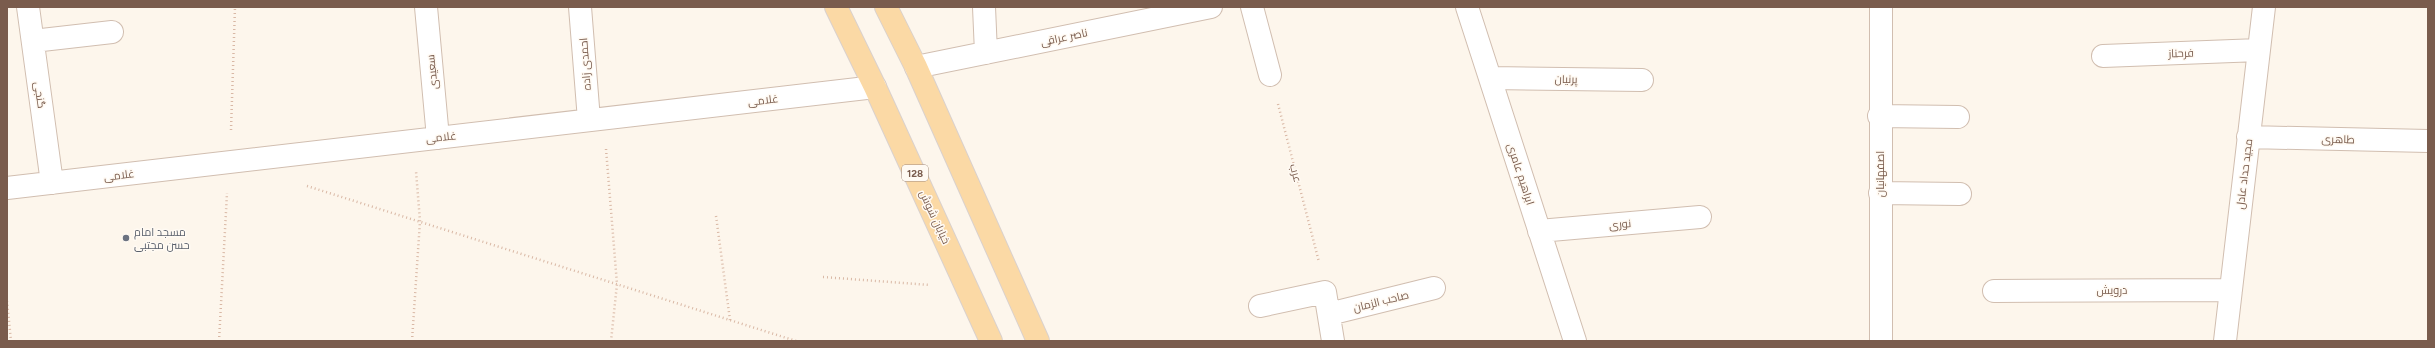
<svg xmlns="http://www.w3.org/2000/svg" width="2435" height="348" font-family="Figtree,Cairo,sans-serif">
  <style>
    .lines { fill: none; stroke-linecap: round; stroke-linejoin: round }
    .minor-casing { stroke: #d1beb0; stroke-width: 24 }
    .major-casing { stroke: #dad1cd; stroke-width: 24 }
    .path { stroke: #d9b8a5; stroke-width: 2.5; stroke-dasharray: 1 3; stroke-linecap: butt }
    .minor { stroke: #fff; stroke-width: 22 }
    .major { stroke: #fbd9a5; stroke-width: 22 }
    .worship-dot { fill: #6b7280; stroke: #fffaf3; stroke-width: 1.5 }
    .labels { text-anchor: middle; stroke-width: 3; stroke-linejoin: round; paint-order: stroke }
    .shield { fill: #fffaf3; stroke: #a28b7f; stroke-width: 1 }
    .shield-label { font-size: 10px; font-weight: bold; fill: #7a5c4d }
    .street-label { font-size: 11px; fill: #7a5c4d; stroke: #fffaf3 }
    .worship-label { font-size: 11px; fill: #5b616d; stroke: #fffaf3; text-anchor: start }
  </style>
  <rect width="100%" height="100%" fill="#fdf6ec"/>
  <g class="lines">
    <!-- minor casing -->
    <g class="minor-casing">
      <path id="minor" d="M28 7 52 183
        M426 7 438 138
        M580 7 589 120
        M984 7 986 53
        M1252 7 1270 75
        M1467 7 1575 341
        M33 41 112 32
        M2103 56 2259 50
        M916 67 1211 7
        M1490 78 1642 80
        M1879 116 1958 117
        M2248 137 2428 141
        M7 188 875 87
        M1880 193 1960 194
        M1539 231 1700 217
        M1994 291 2231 290
        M1260 306 1325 292 1333 341
        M1329 314 1434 288
        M1881 341V7
        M2225 341 2264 7"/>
    </g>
    <!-- major casing -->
    <g class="major-casing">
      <path id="major" d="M836 7 875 87 991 341
        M886 7 916 67 1038 341"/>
    </g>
    <!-- path -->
    <path class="path" d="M1278 104 1319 262
      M231 130 235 7
      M606 149 617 284 611 341
      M307 186 796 341
      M716 216 730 320
      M823 277 930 285
      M7 301 11 341
      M219 341 227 193
      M412 341 420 221 416 171"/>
    <!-- minor -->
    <use href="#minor" class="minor"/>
    <!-- major -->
    <use href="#major" class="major"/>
  </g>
  <!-- markers -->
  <circle class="worship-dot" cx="126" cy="238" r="4"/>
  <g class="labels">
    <!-- shield labels -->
    <rect class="shield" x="902" y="165" width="26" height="16" rx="3"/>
    <g class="shield-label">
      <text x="915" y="177">128</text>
    </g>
    <!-- street labels -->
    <g class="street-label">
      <text transform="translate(1064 37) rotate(-12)" y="4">ناصر عراقی</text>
      <text transform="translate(2181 53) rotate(-2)" y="4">فرحناز</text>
      <text transform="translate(585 64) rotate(-94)" y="4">احمدی زاده</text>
      <text transform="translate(432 72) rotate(-96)" y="4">سعیدی</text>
      <text transform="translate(1566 79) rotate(1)" y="4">پرنیان</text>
      <text transform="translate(40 95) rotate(82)" y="4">گنجی</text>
      <text transform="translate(763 100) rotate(-7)" y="4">غلامی</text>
      <text transform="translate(441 137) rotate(-6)" y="4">غلامی</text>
      <text transform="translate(2338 139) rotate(1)" y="4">طاهری</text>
      <text transform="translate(1296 173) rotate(75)" y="4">عرب</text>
      <text transform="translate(1521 174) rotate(72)" y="4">ابراهیم عامری</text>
      <text transform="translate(1880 174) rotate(-90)" y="4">اصفهانیان</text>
      <text transform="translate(2244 174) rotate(-83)" y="4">مجید حداد عادل</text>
      <text transform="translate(119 175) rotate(-7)" y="4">غلامی</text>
      <text transform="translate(935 217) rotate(65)" y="4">خیابان شوش</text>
      <text transform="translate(1620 224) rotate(-5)" y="4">نوری</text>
      <text x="2112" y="294">درویش</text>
      <text transform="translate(1381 301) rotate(-14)" y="4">صاحب الزمان</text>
    </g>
    <!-- worship labels -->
    <g class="worship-label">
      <text x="134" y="236">مسجد امام<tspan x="134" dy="13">حسن مجتبی</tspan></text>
    </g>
  </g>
  <!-- border -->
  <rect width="2435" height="348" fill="none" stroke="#7a5c4d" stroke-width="16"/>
</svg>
